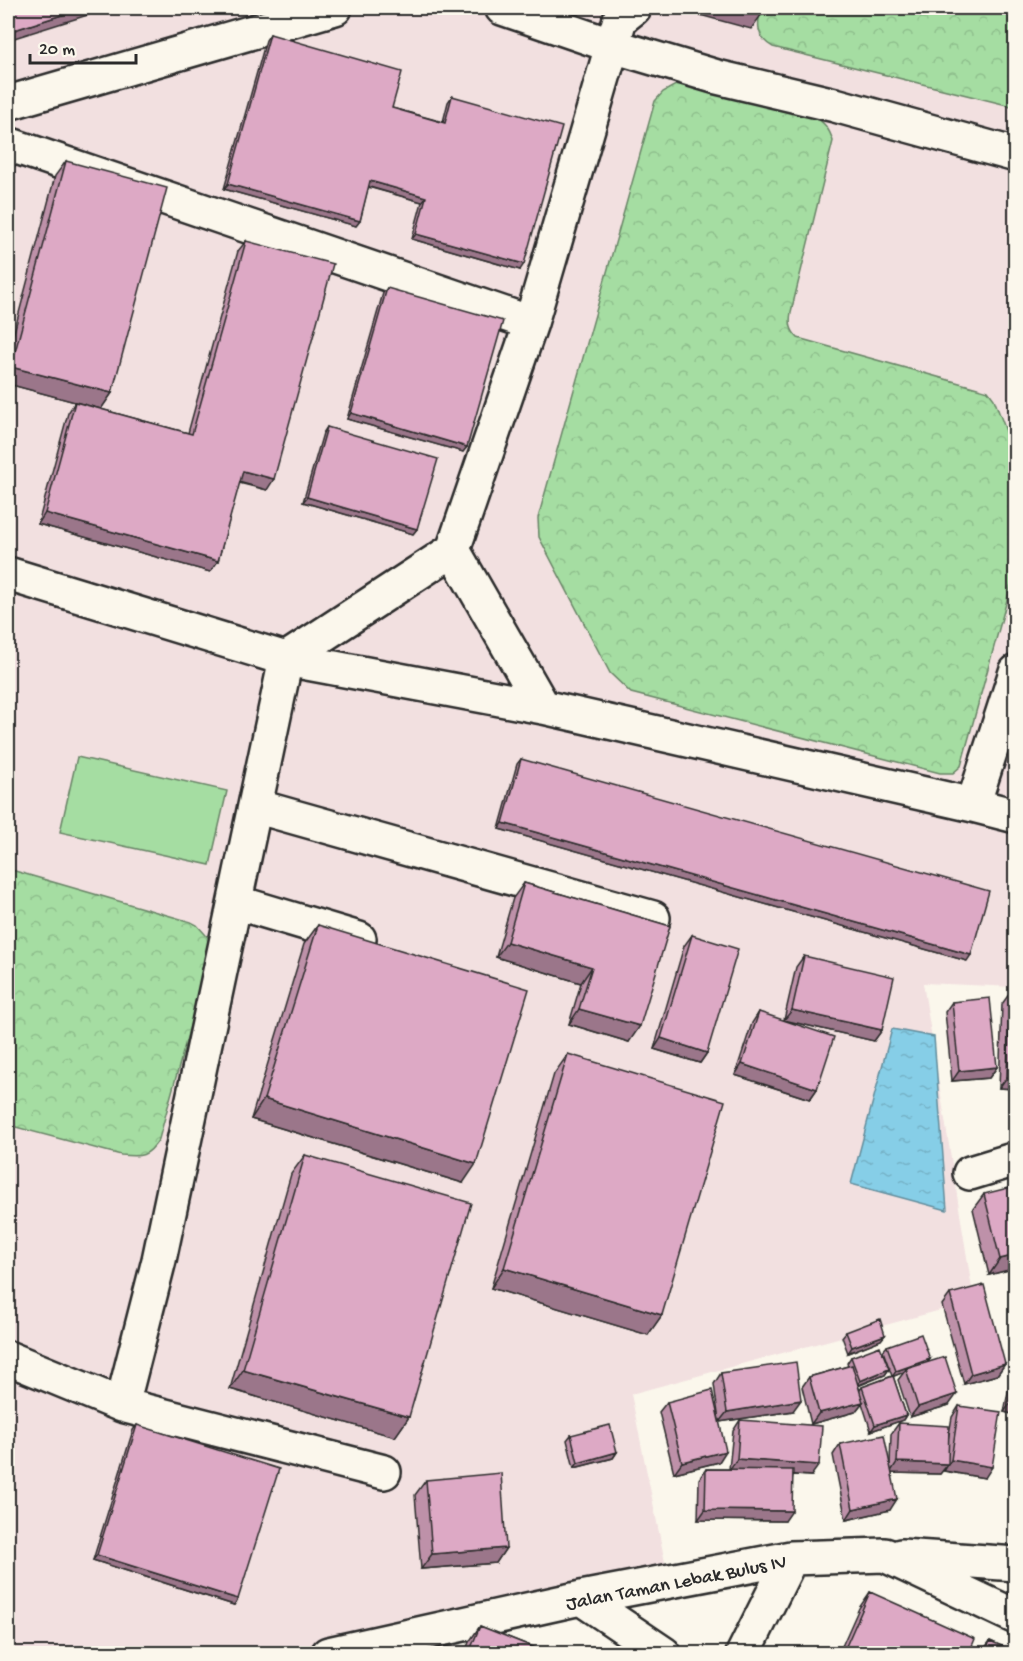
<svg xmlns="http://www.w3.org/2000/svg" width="1023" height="1661" font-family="'Gochi Hand',sans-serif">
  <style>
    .built { fill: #f2e0e0 }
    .grass { fill: #a5dda2; stroke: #688466; stroke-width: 1.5 }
    .forest { fill: url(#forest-crowns); stroke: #688466; stroke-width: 1.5 }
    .water { fill: url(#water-ripples); stroke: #628d9c; stroke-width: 1.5 }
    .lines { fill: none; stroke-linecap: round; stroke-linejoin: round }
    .minor-casing { stroke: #2b2b2b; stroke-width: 38 }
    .minor { stroke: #fbf7ec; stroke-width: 33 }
    .wall { fill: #be91a9; stroke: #2b2b2b; stroke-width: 1.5 }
    .shaded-wall { fill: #9b768a; stroke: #2b2b2b; stroke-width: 1.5 }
    .building { fill: #dda9c5; stroke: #2b2b2b; stroke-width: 1.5 }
    .labels { text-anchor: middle; stroke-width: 4.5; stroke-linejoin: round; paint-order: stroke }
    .street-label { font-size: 20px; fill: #2b2b2b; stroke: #fbf7ec }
  </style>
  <defs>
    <pattern id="forest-crowns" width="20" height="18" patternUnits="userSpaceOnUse" patternTransform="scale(1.5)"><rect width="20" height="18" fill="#a5dda2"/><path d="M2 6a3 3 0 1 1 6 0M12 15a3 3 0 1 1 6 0" fill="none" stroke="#8ebe8c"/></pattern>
    <pattern id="water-ripples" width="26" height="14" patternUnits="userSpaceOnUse" patternTransform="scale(1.5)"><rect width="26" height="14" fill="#86cee7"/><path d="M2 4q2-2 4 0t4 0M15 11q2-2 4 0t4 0" fill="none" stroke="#74b1c6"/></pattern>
  </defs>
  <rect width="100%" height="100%" fill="#fbf7ec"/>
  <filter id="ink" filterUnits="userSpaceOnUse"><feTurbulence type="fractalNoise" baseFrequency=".0167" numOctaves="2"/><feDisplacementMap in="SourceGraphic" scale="12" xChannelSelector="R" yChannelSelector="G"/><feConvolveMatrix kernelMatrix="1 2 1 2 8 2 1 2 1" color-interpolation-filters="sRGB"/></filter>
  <g filter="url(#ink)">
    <!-- built -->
    <path class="built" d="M8 8H1015V987L923 983 974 1301 631 1394 668 1577 334 1653 8 1654Z"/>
    <!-- grass -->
    <path class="grass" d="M77 757 227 791 210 865 60 832Z"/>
    <!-- forest -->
    <path class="forest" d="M761 8H1015V107L773 47C756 38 757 24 761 8Z
      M681 82 812 115C824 122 829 128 833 141L791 312C789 324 790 330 798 338L988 391 994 399 1015 455V571L961 766 953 773H940L631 693 610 673 539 537 538 518 655 101 663 92Z
      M8 869 191 922 197 925 213 943 159 1139C148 1157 141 1157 121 1155L8 1125Z"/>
    <!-- water -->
    <path class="water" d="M892 1029 934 1037 947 1210 851 1184Z"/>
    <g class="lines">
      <!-- minor casing -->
      <g class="minor-casing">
        <path id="minor" d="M502 8 613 46 717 77 835 105 1016 155
          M8 103 335 8
          M8 144 531 323
          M453 550 543 707
          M8 574 286 659 543 707 973 805 1016 816
          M973 805 1016 672
          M255 806 653 918
          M235 902 359 939
          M970 1173 1016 1159
          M8 1358 122 1405 159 1260 286 659 453 550 531 323 620 19 634 8
          M122 1405 384 1472
          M901 1556 1016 1564
          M581 1598 664 1654
          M328 1654 581 1598 791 1558 885 1555 1016 1617
          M743 1654 791 1558"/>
      </g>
      <!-- minor -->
      <use href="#minor" class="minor"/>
    </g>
    <!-- wall -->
    <path class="wall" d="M270 34 392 108 443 122 448 102 452 96 520 270 412 239 422 202 368 187 360 221 356 226 224 189 266 40Z
      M66 161 112 393 101 409 8 384V355L55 176Z
      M246 241 267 490 239 483 218 561 210 572 38 524 68 413 75 402 188 433 238 251Z
      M387 288 467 447 463 452 347 419 383 293Z
      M327 427 417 529 413 534 303 502 323 433Z
      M521 759 967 961 499 829 517 764Z
      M524 883 670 926 629 1042 569 1024 581 983 496 957 513 898Z
      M318 925 463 1183 251 1119 304 944Z
      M692 935 707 1053 700 1063 654 1049 684 946Z
      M804 956 882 1030 874 1041 784 1020 796 967Z
      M1010 993 1016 1089 999 1088 1002 1004Z
      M952 1002 997 1067 989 1078 952 1081 945 1012Z
      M759 1012 817 1089 810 1099 735 1075 752 1023Z
      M568 1054 662 1315 648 1335 491 1288 554 1074Z
      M305 1155 409 1417 395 1437 230 1389 291 1174Z
      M984 1194 1016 1268 989 1275 973 1209Z
      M950 1294 1005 1364 997 1375 964 1384 942 1305Z
      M846 1332 885 1335 881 1340 848 1353 842 1337Z
      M887 1346 930 1359 927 1363 949 1405 910 1417 898 1380 904 1372 893 1376 906 1415 903 1420 871 1431 862 1403 855 1412 811 1424 802 1387 809 1377 848 1366 847 1363 851 1357 889 1369 885 1375 858 1386 860 1390 862 1387 892 1376 883 1351Z
      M1016 1353V1415L1004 1412Z
      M721 1373 793 1411 719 1422V1462L674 1473 659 1412 667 1402 719 1421 714 1384Z
      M959 1406 985 1478 944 1471V1469L940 1474 892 1473 890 1510 846 1520 833 1455 840 1444 890 1464 891 1434 899 1423 948 1440 952 1417Z
      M740 1420 811 1476 793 1475 785 1521 698 1520 699 1479 706 1469H729L733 1431Z
      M137 1425 238 1599 234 1605 93 1560 133 1430Z
      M571 1435 617 1452 613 1458 574 1468 567 1440Z
      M426 1480 506 1548 496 1563 421 1569 415 1495Z
      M870 1592 969 1653H839L859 1608Z
      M480 1626 548 1653H465L469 1642Z
      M990 1641 1016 1653H981Z"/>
    <!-- shaded-wall -->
    <path class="shaded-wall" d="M84 8H110L8 40V32Z
      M692 8H740L762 14 751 29 689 12Z
      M370 181 426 197 422 202 366 186Z
      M228 184 360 221 356 226 224 189Z
      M416 234 524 264 520 270 412 239Z
      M11 367 112 393 101 409 8 384V372Z
      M351 413 467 447 463 452 347 419Z
      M243 471 274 479 267 490 235 481Z
      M307 497 417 529 413 534 303 502Z
      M45 513 218 561 210 572 38 524Z
      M503 823 971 955 967 961 499 829Z
      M507 942 592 967 581 983 496 957Z
      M579 1009 640 1026 629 1042 569 1024Z
      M792 1010 882 1030 874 1041 784 1020Z
      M661 1038 707 1053 700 1063 654 1049Z
      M742 1064 817 1089 810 1099 735 1075Z
      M997 1067 989 1078 952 1081 959 1071Z
      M1007 1077 1016 1078V1089L999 1088Z
      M264 1099 476 1164 463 1183 251 1119Z
      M1016 1255V1268L989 1275 1000 1259Z
      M504 1268 662 1315 648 1335 491 1288Z
      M885 1335 881 1340 848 1353 852 1347Z
      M930 1359 926 1364 906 1369 904 1372 892 1377 896 1371Z
      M1005 1364 997 1375 964 1384 971 1374Z
      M889 1369 885 1375 856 1386 860 1381Z
      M243 1370 409 1417 395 1437 230 1389Z
      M957 1394 949 1405 910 1417 918 1407Z
      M1015 1397 1016 1415 1004 1412Z
      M801 1400 793 1411 719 1422 727 1412Z
      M863 1402 855 1412 811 1424 819 1413Z
      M906 1415 903 1420 871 1431 875 1425Z
      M726 1451 719 1462 674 1473 682 1462Z
      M617 1452 613 1458 574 1468 578 1463Z
      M737 1459 819 1465 811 1476 729 1470Z
      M951 1460 992 1467 985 1478 944 1471Z
      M897 1462 948 1464 940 1474 890 1473Z
      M897 1499 890 1510 846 1520 853 1509Z
      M705 1510 792 1511 785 1521 698 1520Z
      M506 1548 496 1563 421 1569 432 1554Z
      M97 1555 238 1599 234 1605 93 1560Z"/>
    <!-- building -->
    <path class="building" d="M8 8H84L8 32Z
      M740 8H764L762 14Z
      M270 34 402 72 392 108 445 123 452 96 562 127 524 264 416 234 426 197 370 181 360 221 228 184Z
      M66 161 167 188 112 393 11 367Z
      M246 241 333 264 274 479 243 471 218 561 45 513 75 402 192 434Z
      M387 288 503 321 467 447 351 413Z
      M327 427 438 459 417 529 307 497Z
      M521 759 989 891 971 955 503 823Z
      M524 883 670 926 640 1026 579 1009 592 967 507 942Z
      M318 925 529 989 476 1164 264 1099Z
      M692 935 738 949 707 1053 661 1038Z
      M804 956 894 977 882 1030 792 1010Z
      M1010 993H1016V1078L1007 1077Z
      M990 998 997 1067 959 1071 952 1002Z
      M759 1012 834 1037 817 1089 742 1064Z
      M568 1054 725 1101 662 1315 504 1268Z
      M305 1155 471 1203 409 1417 243 1370Z
      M1016 1186V1255L1000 1259 984 1194Z
      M984 1285 1005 1364 971 1374 950 1294Z
      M880 1319 885 1335 852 1347 846 1332Z
      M921 1334 930 1359 896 1371 887 1346Z
      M880 1346 889 1369 860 1381 851 1357Z
      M945 1357 957 1394 918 1407 906 1369Z
      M796 1362 801 1400 727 1412 721 1373Z
      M852 1365 863 1402 819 1413 809 1377Z
      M893 1376 906 1415 875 1425 862 1387Z
      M712 1390 726 1451 682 1462 667 1402Z
      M959 1406 1001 1412 992 1467 951 1460Z
      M740 1420 822 1426 819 1465 737 1459Z
      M899 1423 949 1426 948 1464 897 1462Z
      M137 1425 279 1469 238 1599 97 1555Z
      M610 1425 617 1452 578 1463 571 1435Z
      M884 1435 897 1499 853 1509 840 1444Z
      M706 1469 793 1470 792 1511 705 1510Z
      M501 1473 506 1548 432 1554 426 1480Z
      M870 1592 975 1639 969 1653H843Z
      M480 1626 548 1653H469Z
      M990 1641 1016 1652V1653H985Z
      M582 1649 594 1653H580Z"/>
  </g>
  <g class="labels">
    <!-- street labels -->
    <g class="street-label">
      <text transform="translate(676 1581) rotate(-11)" y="7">Jalan Taman Lebak Bulus IV</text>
    </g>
  </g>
  <!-- margin -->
  <rect width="1023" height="1661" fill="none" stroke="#fbf7ec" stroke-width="30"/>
  <rect x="15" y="15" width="993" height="1631" fill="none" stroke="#2b2b2b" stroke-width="2" filter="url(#ink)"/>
  <!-- scale -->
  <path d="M30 54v9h106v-9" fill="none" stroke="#2b2b2b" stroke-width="3"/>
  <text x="39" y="54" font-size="18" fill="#2b2b2b" stroke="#fbf7ec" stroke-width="4.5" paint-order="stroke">20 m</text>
</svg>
